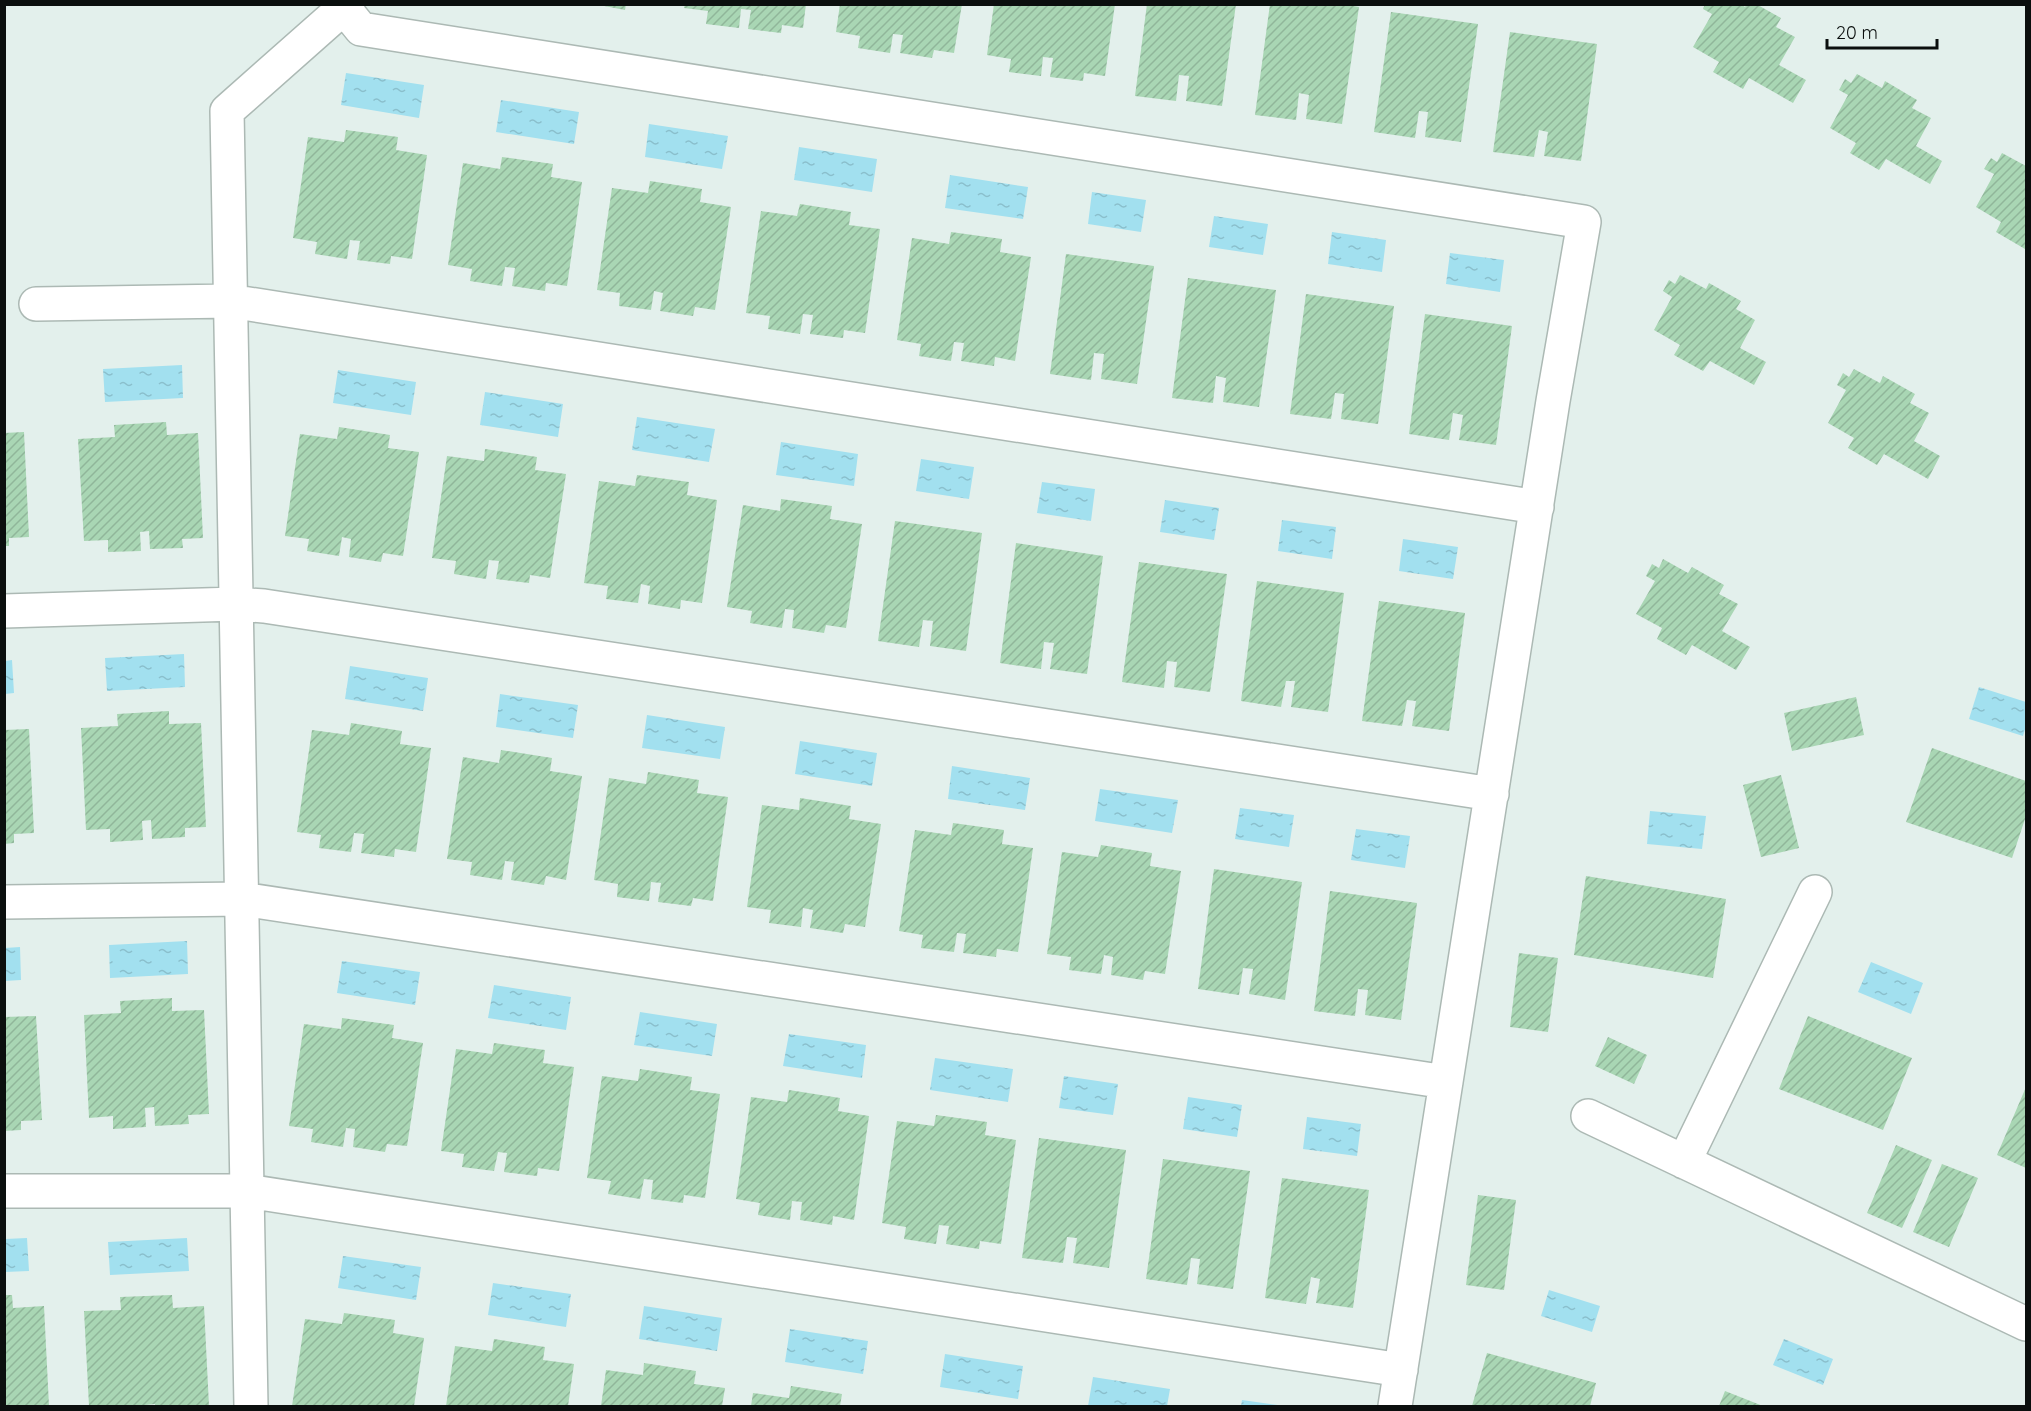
<svg xmlns="http://www.w3.org/2000/svg" width="2031" height="1411" font-family="Quicksand,sans-serif">
  <style>
    .water { fill: url(#water-ripples) }
    .building { fill: url(#building-hatch) }
    .lines { fill: none; stroke-linecap: round; stroke-linejoin: round }
    .street-casing { stroke: #acb9b4; stroke-width: 36 }
    .street { stroke: #fff; stroke-width: 33 }
  </style>
  <defs>
    <pattern id="water-ripples" width="26" height="14" patternUnits="userSpaceOnUse" patternTransform="scale(1.5)"><rect width="26" height="14" fill="#a2e0ef"/><path d="M2 4q2-2 4 0t4 0M15 11q2-2 4 0t4 0" fill="none" stroke="#8abfcc"/></pattern>
    <pattern id="building-hatch" width="6" height="6" patternUnits="userSpaceOnUse" patternTransform="scale(1.5)"><rect width="6" height="6" fill="#a9d6b4"/><path d="M-1 1l2-2M0 6l6-6M5 7l2-2" fill="none" stroke="#90b69a"/></pattern>
  </defs>
  <rect width="100%" height="100%" fill="#e3f0ec"/>
  <!-- water -->
  <path class="water" d="M346 73 424 85 419 118 341 105Z
    M501 100 579 112 574 144 496 132Z
    M649 124 728 136 722 169 645 157Z
    M799 147 877 159 872 192 794 180Z
    M950 175 1028 187 1023 219 945 208Z
    M1092 192 1146 200 1141 232 1088 224Z
    M1214 216 1268 224 1263 255 1209 247Z
    M1332 232 1386 240 1382 272 1328 264Z
    M1450 253 1504 260 1500 292 1446 284Z
    M182 365 183 398 105 402 103 369Z
    M338 370 416 382 411 415 333 403Z
    M485 392 563 404 558 437 480 425Z
    M637 417 715 429 709 462 632 450Z
    M781 442 858 454 854 486 776 475Z
    M921 459 974 467 969 499 916 491Z
    M1042 482 1095 489 1091 521 1037 513Z
    M1165 500 1219 508 1214 540 1160 532Z
    M1282 520 1336 527 1332 559 1278 551Z
    M1403 539 1458 547 1453 579 1399 571Z
    M184 654 185 687 107 691 105 658Z
    M12 660 14 693 5 694V661Z
    M350 666 428 678 423 711 345 699Z
    M1979 687 2026 702V726L2023 736 1969 719Z
    M500 694 578 705 573 738 496 727Z
    M647 715 725 727 720 759 642 748Z
    M800 741 877 753 872 786 795 774Z
    M952 766 1030 778 1025 810 948 799Z
    M1100 789 1178 800 1172 833 1095 821Z
    M1240 808 1294 815 1289 847 1235 839Z
    M1650 811 1706 816 1702 849 1647 844Z
    M1356 829 1410 836 1405 868 1351 860Z
    M187 941 188 974 110 978 109 945Z
    M20 947 21 980 5 981V948Z
    M342 961 420 972 415 1005 337 993Z
    M1871 962 1923 983 1911 1014 1858 992Z
    M494 985 571 997 566 1030 488 1018Z
    M640 1012 717 1024 712 1056 634 1045Z
    M789 1034 866 1045 862 1078 783 1066Z
    M935 1058 1013 1069 1008 1102 930 1090Z
    M1064 1076 1118 1084 1113 1115 1059 1108Z
    M1188 1097 1242 1105 1237 1137 1183 1129Z
    M1307 1117 1361 1124 1357 1156 1303 1149Z
    M27 1238 29 1271 5 1272V1239Z
    M187 1238 189 1271 110 1275 108 1242Z
    M343 1256 421 1267 416 1300 338 1288Z
    M493 1283 571 1294 566 1327 488 1315Z
    M1549 1290 1600 1306 1592 1332 1541 1316Z
    M644 1306 722 1318 717 1351 639 1339Z
    M790 1329 868 1341 863 1374 785 1362Z
    M1784 1339 1833 1359 1823 1385 1773 1365Z
    M945 1354 1023 1366 1018 1399 940 1387Z
    M1093 1377 1170 1389 1167 1406H1088Z
    M1242 1400 1285 1406H1241Z"/>
  <!-- building -->
  <path class="building" d="M594 4H626L625 10Z
    M685 4H806L803 28 782 25 781 33 748 29 751 10 741 9 739 28 706 24 708 11 684 8Z
    M840 4H962L954 53 934 50 932 58 900 53 903 35 893 34 890 53 858 48 860 36 836 32Z
    M994 4H1115L1105 76 1084 73 1083 81 1050 77 1053 58 1043 57 1041 76 1009 72 1011 59 987 55Z
    M1147 4H1236L1222 106 1186 101 1189 76 1179 75 1176 101 1135 96Z
    M1270 4H1343L1359 7 1342 124 1306 119 1309 95 1299 93 1296 120 1255 115Z
    M1705 4H1741L1745 7 1747 4H1756L1781 18 1776 27 1795 37 1779 65 1806 80 1793 103 1749 78 1743 89 1713 72 1719 62 1693 47 1712 14 1703 9Z
    M1391 12 1478 24 1461 142 1425 137 1428 112 1419 111 1415 138 1374 132Z
    M1510 32 1597 44 1581 161 1544 156 1548 132 1539 130 1534 157 1493 152Z
    M1857 74 1882 88 1885 81 1917 100 1912 108 1931 118 1916 146 1942 161 1930 184 1886 159 1879 170 1850 153 1856 143 1830 128 1848 95 1839 90 1845 79 1851 83Z
    M346 130 398 137 396 150 427 155 412 259 391 256 390 264 357 260 360 241 350 240 347 259 315 254 317 242 293 238 308 137 344 142Z
    M2002 153 2026 166 2025 249 1996 232 2001 222 1976 207 1994 174 1984 169 1991 158 1997 162Z
    M502 157 553 164 551 177 582 182 567 286 546 283 545 291 512 286 515 268 505 267 502 286 470 281 472 269 448 265 463 163 500 169Z
    M650 181 702 189 700 202 731 207 715 310 695 307 693 316 660 311 663 293 654 291 651 310 619 306 620 293 597 290 612 188 648 193Z
    M800 204 851 212 849 225 880 229 865 333 844 330 843 338 810 334 813 315 803 314 800 334 768 329 770 316 746 313 761 211 797 216Z
    M951 232 1002 239 1000 252 1031 257 1015 361 995 357 994 366 961 361 964 343 954 342 951 361 919 356 921 344 897 340 912 238 949 244Z
    M1066 254 1154 266 1137 384 1101 379 1104 354 1094 353 1091 380 1050 374Z
    M1680 275 1706 289 1709 283 1741 301 1736 309 1755 320 1740 348 1766 362 1754 385 1710 361 1703 371 1674 355 1680 345 1654 330 1672 297 1663 291 1669 280 1675 284Z
    M1188 278 1276 290 1259 407 1223 402 1226 378 1216 376 1213 403 1172 398Z
    M1306 294 1394 306 1378 424 1341 419 1344 394 1335 393 1331 419 1290 414Z
    M1425 314 1512 326 1496 445 1459 440 1463 415 1453 413 1449 440 1409 434Z
    M1854 369 1880 383 1883 376 1915 394 1910 403 1929 413 1914 441 1940 456 1928 479 1884 454 1877 465 1848 448 1854 438 1828 423 1846 390 1837 385 1843 373 1849 377Z
    M166 422 167 435 198 433 203 538 182 539 183 548 150 549 149 531 140 532 141 551 108 552V540L84 541 78 439 115 437 114 425Z
    M339 427 390 435 388 448 419 452 403 556 383 553 381 562 349 557 351 539 342 537 339 556 307 551 309 539 285 536 300 434 337 439Z
    M24 432 29 537 9 538V546H4V433Z
    M485 449 537 457 535 470 566 474 550 578 530 575 529 583 496 579 499 561 489 560 486 579 454 574 456 561 432 558 447 456 484 461Z
    M637 475 689 482 687 495 717 500 702 603 681 600 680 609 648 604 650 586 641 584 638 603 606 599 608 586 584 583 599 481 635 486Z
    M781 499 832 506 830 519 862 524 846 628 826 625 824 633 792 628 794 610 785 609 782 628 750 623 752 611 727 607 743 505 780 511Z
    M895 521 982 533 966 651 930 646 933 621 923 620 919 647 878 641Z
    M1016 543 1103 556 1087 674 1050 669 1054 643 1044 642 1041 669 1000 663Z
    M1663 559 1688 573 1692 567 1724 585 1719 594 1738 604 1722 631 1750 647 1736 670 1692 645 1686 655 1657 639 1662 628 1636 614 1655 581 1646 576 1652 564 1659 568Z
    M1139 562 1227 574 1210 692 1174 687 1177 662 1167 661 1164 688 1122 682Z
    M1257 581 1344 593 1328 712 1291 707 1295 681H1286L1281 707 1241 701Z
    M1379 601 1465 613 1449 731 1412 726 1416 701 1407 700 1402 726 1362 721Z
    M1856 697 1864 735 1792 751 1784 713Z
    M169 711V724L201 723 206 827 185 828V837L152 839 151 820 142 821 143 840 110 842V829L86 830 81 728 118 726 117 714Z
    M351 723 402 731 400 744 431 748 416 852 395 849 394 857 361 853 364 834 354 833 351 852 319 848 321 835 297 832 312 730 349 735Z
    M29 729 34 833 14 834V843L4 844V730Z
    M1932 748 2026 781V816L2012 858 1906 822Z
    M501 750 552 758 550 771 582 776 566 880 546 876 544 885 511 880 514 862 505 861 502 880 470 875 472 862 447 859 463 757 499 763Z
    M648 772 699 780 697 793 728 797 713 901 693 898 691 906 658 902 661 883 651 882 649 901 617 897 618 884 594 880 609 778 646 784Z
    M1781 775 1799 848 1761 857 1743 785Z
    M800 798 851 806 849 819 881 824 865 927 845 924 843 933 810 928 813 910 803 908 801 927 769 923 771 910 747 907 762 805 799 810Z
    M953 823 1004 830 1002 844 1033 848 1018 952 997 949 996 957 963 953 966 934 957 933 954 952 921 948 923 935 899 931 915 830 951 835Z
    M1101 845 1152 853 1150 866 1181 871 1165 974 1145 971 1143 980 1111 975 1113 957 1104 955 1101 974 1069 970 1071 957 1047 954 1062 852 1098 857Z
    M1214 869 1302 882 1285 1000 1249 994 1253 969 1243 968 1239 995 1198 989Z
    M1586 876 1726 899 1713 978 1574 955Z
    M1330 891 1417 903 1401 1020 1365 1015 1368 990 1358 989 1355 1016 1314 1011Z
    M1519 953 1558 958 1548 1032 1510 1027Z
    M172 998V1011L204 1010 209 1114 188 1115 189 1124 155 1126 154 1107 145 1108 146 1127 113 1129V1116L89 1118 84 1015 121 1013 120 1001Z
    M36 1016 42 1120 21 1121V1130L4 1131V1017Z
    M1808 1016 1912 1058 1883 1130 1779 1089Z
    M342 1018 394 1025 392 1038 423 1043 407 1146 387 1144 385 1152 353 1147 355 1129 346 1128 343 1147 311 1142 313 1129 289 1126 304 1024 341 1029Z
    M1608 1037 1647 1055 1634 1084 1595 1066Z
    M494 1043 545 1050 543 1063 574 1067 559 1171 538 1168 537 1176 504 1172 507 1153 498 1152 494 1171 462 1167 464 1154 441 1151 456 1049 492 1054Z
    M640 1069 692 1077 690 1090 720 1094 705 1198 684 1195 683 1203 651 1199 653 1180 644 1179 640 1199 608 1194 611 1181 587 1178 602 1076 638 1081Z
    M2026 1087V1168L1997 1155Z
    M789 1090 840 1098 838 1111 869 1116 854 1220 833 1216 832 1225 800 1220 802 1202 792 1201 790 1220 758 1215 760 1203 736 1199 751 1097 787 1102Z
    M936 1115 987 1122 985 1135 1016 1140 1001 1244 980 1241 979 1249 946 1244 949 1226 939 1225 936 1244 904 1239 906 1227 882 1223 897 1121 934 1126Z
    M1039 1138 1126 1150 1109 1268 1073 1263 1077 1238 1067 1237 1063 1263 1022 1258Z
    M1896 1145 1932 1160 1902 1228 1867 1213Z
    M1163 1159 1250 1171 1233 1289 1197 1284 1200 1259 1191 1258 1187 1285 1146 1279Z
    M1942 1164 1978 1178 1949 1247 1913 1232Z
    M1282 1178 1369 1190 1353 1308 1316 1303 1320 1279 1311 1277 1306 1304 1265 1298Z
    M1478 1195 1516 1200 1504 1290 1466 1285Z
    M4 1295H12L13 1308 44 1306 49 1406H4Z
    M172 1295 173 1308 204 1306 209 1406H155V1404L145 1405V1406H89L84 1311 121 1310 120 1297Z
    M344 1313 395 1320 393 1333 424 1338 414 1406H292L305 1319 342 1324Z
    M494 1339 545 1347 543 1360 574 1364 568 1406H446L455 1346 492 1351Z
    M1487 1353 1596 1383 1590 1406H1472Z
    M644 1363 696 1371 694 1384 725 1388 722 1406H601L606 1370 643 1375Z
    M791 1386 842 1394 840 1406H751L753 1393 789 1398Z
    M1725 1391 1763 1406H1719Z"/>
  <g class="lines">
    <!-- street casing -->
    <g class="street-casing">
      <path id="street" d="M344 8 361 29 1584 222 1553 401 1395 1406
        M36 304 230 301 1537 507
        M4 611 236 604 264 606 1492 794
        M4 902 242 899 1446 1082
        M1588 1116 2026 1324
        M1684 1162 1815 892
        M4 1191H247L1401 1370
        M251 1406 227 111 348 4"/>
    </g>
    <!-- street -->
    <use href="#street" class="street"/>
  </g>
  <!-- border -->
  <rect width="2031" height="1411" fill="none" stroke="#0b0f0e" stroke-width="12"/>
  <!-- scale -->
  <path d="M1827 39v9h110v-9" fill="none" stroke="#0b0f0e" stroke-width="3"/>
  <text x="1836" y="39" font-size="18" fill="#0b0f0e" stroke="#e3f0ec" stroke-width="4.5" paint-order="stroke">20 m</text>
</svg>
